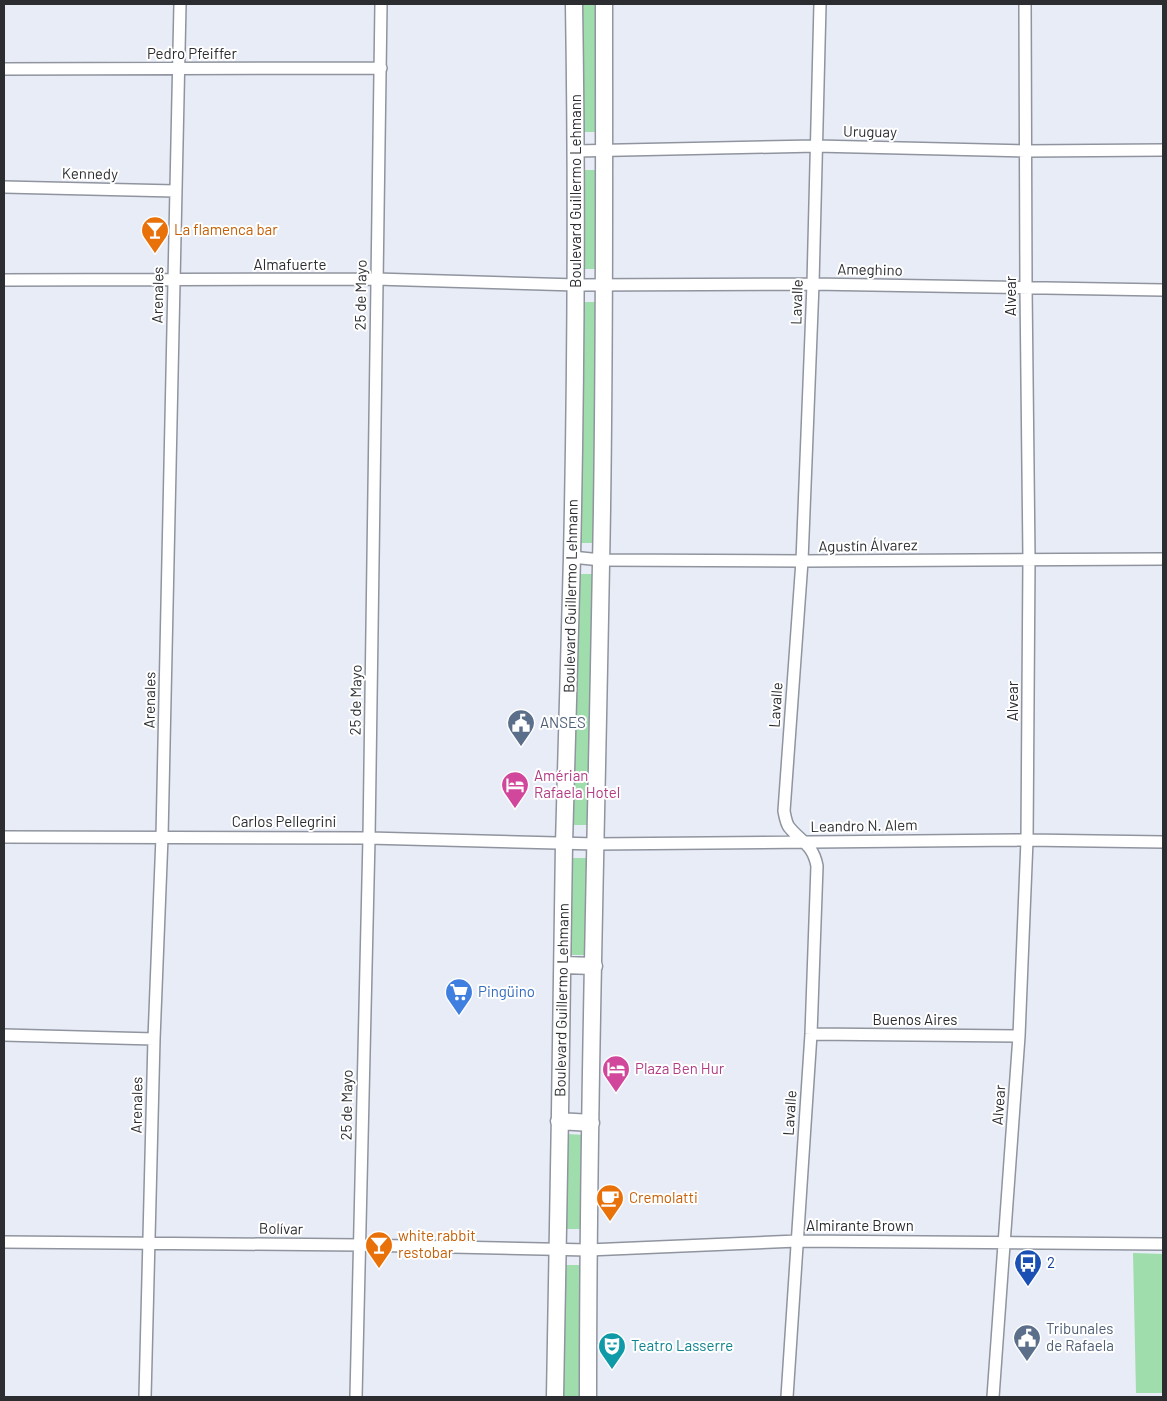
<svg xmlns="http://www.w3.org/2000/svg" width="1167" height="1401" font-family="Barlow,sans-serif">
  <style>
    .green { fill: #a0ddad }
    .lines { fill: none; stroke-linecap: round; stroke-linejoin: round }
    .street-casing { stroke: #8f949e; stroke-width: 14 }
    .secondary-casing { stroke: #8f949e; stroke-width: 19 }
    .street { stroke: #fff; stroke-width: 11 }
    .secondary { stroke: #fff; stroke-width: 16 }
    .labels { text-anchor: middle; stroke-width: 4; stroke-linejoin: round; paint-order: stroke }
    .street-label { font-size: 15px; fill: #2b2d31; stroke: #fff }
    .food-label { font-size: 15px; fill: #c56008; stroke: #fff; text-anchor: start }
    .service-label { font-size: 15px; fill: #4e5e75; stroke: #fff; text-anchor: start }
    .hotel-label { font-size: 15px; fill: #b23c85; stroke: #fff; text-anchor: start }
    .shop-label { font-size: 15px; fill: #366cbe; stroke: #fff; text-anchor: start }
    .transit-label { font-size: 15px; fill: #164399; stroke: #fff; text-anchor: start }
    .culture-label { font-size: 15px; fill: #0d838f; stroke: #fff; text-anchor: start }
  </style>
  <rect width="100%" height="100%" fill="#e8ecf7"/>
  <!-- green -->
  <path class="green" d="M581 4H598L599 132H581Z
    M581 170H598V269H581Z
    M582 302H599L596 543H579Z
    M578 574H595L590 825H572Z
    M573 858H590L588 955H570Z
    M567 1134 585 1135 583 1229H566Z
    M1133 1253 1163 1254V1393H1136Z
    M564 1265H582L580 1397H563Z"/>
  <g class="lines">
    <!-- street casing -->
    <g class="street-casing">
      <path id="street" d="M4 69 381 68
        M576 151 816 146 1026 151 1163 150
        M4 187 175 191
        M4 280 376 279 576 285 813 284 1163 290
        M572 557 601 560 802 561 1163 559
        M4 837 369 838 596 844 1027 840 1163 842
        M811 1034 1019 1036
        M4 1035 154 1039
        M4 1242 359 1245 588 1250 797 1241 1163 1244
        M145 1397 154 1039 162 837 180 4
        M356 1397 369 838 381 4
        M787 1397 811 1034 817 866C813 844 801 842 789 827 786 823 785 816 784 811L802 561 813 284 820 4
        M993 1397 1019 1036 1027 840 1029 559 1026 287 1025 4"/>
    </g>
    <!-- secondary casing -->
    <g class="secondary-casing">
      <path id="secondary" d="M563 965 594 966
        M559 1121 591 1123
        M555 1397C558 1213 562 1028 564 844 566 748 570 653 572 557 576 373 577 188 574 4
        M588 1397C588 1120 596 842 601 564 605 377 604 191 604 4"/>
    </g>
    <!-- street -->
    <use href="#street" class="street"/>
    <!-- secondary -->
    <use href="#secondary" class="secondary"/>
  </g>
  <!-- icons -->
  <defs>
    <g id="bar-pin" transform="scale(1.4375)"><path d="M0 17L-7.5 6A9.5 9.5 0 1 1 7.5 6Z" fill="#e8710a" stroke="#fff"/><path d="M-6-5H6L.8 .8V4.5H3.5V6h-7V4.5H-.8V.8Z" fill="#fff"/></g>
    <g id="civic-pin" transform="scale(1.4375)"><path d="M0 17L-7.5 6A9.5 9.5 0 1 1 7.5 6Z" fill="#5c6f8a" stroke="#fff"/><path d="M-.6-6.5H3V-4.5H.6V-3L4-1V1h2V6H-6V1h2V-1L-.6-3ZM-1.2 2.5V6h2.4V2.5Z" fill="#fff"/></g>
    <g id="hotel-pin" transform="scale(1.4375)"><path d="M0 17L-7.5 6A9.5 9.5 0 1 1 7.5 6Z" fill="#d1479c" stroke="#fff"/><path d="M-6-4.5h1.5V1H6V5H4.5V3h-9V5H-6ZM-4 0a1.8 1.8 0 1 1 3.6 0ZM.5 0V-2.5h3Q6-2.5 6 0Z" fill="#fff"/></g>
    <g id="supermarket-pin" transform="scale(1.4375)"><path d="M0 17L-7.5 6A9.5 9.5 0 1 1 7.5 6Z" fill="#3f7fe0" stroke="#fff"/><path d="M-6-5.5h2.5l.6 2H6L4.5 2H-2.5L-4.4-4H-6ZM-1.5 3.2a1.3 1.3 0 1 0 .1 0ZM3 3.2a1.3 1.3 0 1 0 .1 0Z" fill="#fff"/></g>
    <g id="cafe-pin" transform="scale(1.4375)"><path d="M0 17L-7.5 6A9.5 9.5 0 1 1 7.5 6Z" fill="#e8710a" stroke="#fff"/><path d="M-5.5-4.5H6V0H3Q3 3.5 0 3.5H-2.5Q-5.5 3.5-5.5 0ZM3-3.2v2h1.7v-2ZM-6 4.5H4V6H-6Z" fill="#fff"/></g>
    <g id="bus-pin" transform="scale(1.4375)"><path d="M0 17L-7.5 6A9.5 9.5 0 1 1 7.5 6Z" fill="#1a4fb4" stroke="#fff"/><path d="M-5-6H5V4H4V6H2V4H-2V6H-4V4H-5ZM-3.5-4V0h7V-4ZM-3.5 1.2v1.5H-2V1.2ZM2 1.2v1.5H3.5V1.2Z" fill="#fff"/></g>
    <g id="theatre-pin" transform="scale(1.4375)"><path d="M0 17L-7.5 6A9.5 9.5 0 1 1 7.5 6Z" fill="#0f9aa8" stroke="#fff"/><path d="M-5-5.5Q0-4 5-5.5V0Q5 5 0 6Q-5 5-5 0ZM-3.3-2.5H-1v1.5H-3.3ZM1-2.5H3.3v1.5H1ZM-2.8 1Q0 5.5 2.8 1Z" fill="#fff"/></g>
  </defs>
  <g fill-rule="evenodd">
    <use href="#bar-pin" x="155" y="230"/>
    <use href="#civic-pin" x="521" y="723"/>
    <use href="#hotel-pin" x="515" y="785"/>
    <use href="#supermarket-pin" x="459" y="992"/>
    <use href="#hotel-pin" x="616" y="1069"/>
    <use href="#cafe-pin" x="610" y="1198"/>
    <use href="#bar-pin" x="379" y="1245"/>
    <use href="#bus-pin" x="1028" y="1263"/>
    <use href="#civic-pin" x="1027" y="1338"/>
    <use href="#theatre-pin" x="612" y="1346"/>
  </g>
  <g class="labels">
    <!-- street labels -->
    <g class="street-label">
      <text x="192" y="59">Pedro Pfeiffer</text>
      <text transform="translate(870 132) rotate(1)" y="5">Uruguay</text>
      <text transform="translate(90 174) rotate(1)" y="5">Kennedy</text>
      <text transform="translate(576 191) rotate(-90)" y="5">Boulevard Guillermo Lehmann</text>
      <text x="290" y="270">Almafuerte</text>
      <text transform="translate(870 270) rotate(1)" y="5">Ameghino</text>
      <text transform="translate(158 295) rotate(-89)" y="5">Arenales</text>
      <text transform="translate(361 295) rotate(-89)" y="5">25 de Mayo</text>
      <text transform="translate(1011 296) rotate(-90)" y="5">Alvear</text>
      <text transform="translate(797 302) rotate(-88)" y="5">Lavalle</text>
      <text transform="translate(868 546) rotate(-1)" y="5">Agustín Álvarez</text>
      <text transform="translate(571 596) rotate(-89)" y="5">Boulevard Guillermo Lehmann</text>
      <text transform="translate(150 700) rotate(-89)" y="5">Arenales</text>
      <text transform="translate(356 700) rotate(-89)" y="5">25 de Mayo</text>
      <text transform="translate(1013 701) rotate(-90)" y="5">Alvear</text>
      <text transform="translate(776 705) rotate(-86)" y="5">Lavalle</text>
      <text x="284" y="827">Carlos Pellegrini</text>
      <text transform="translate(864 826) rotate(-1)" y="5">Leandro N. Alem</text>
      <text transform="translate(562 1000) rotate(-89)" y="5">Boulevard Guillermo Lehmann</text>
      <text x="915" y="1025">Buenos Aires</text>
      <text transform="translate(137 1105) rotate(-89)" y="5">Arenales</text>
      <text transform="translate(347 1105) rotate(-89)" y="5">25 de Mayo</text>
      <text transform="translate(999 1105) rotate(-86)" y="5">Alvear</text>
      <text transform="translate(790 1113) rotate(-86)" y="5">Lavalle</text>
      <text x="860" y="1231">Almirante Brown</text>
      <text transform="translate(281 1229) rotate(1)" y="5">Bolívar</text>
    </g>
    <!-- food labels -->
    <g class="food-label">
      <text x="174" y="235">La flamenca bar</text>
      <text x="629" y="1203">Cremolatti</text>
      <text x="398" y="1241">white rabbit<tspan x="398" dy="17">restobar</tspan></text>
    </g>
    <!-- service labels -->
    <g class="service-label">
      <text x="540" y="728">ANSES</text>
      <text x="1046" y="1334">Tribunales<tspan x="1046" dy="17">de Rafaela</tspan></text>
    </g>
    <!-- hotel labels -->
    <g class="hotel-label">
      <text x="534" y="781">Amérian<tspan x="534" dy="17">Rafaela Hotel</tspan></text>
      <text x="635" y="1074">Plaza Ben Hur</text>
    </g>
    <!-- shop labels -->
    <g class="shop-label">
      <text x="478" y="997">Pingüino</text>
    </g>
    <!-- transit labels -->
    <g class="transit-label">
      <text x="1047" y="1268">2</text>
    </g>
    <!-- culture labels -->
    <g class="culture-label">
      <text x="631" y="1351">Teatro Lasserre</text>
    </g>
  </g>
  <!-- border -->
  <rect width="1167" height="1401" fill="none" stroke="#2b2d31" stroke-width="10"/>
</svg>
